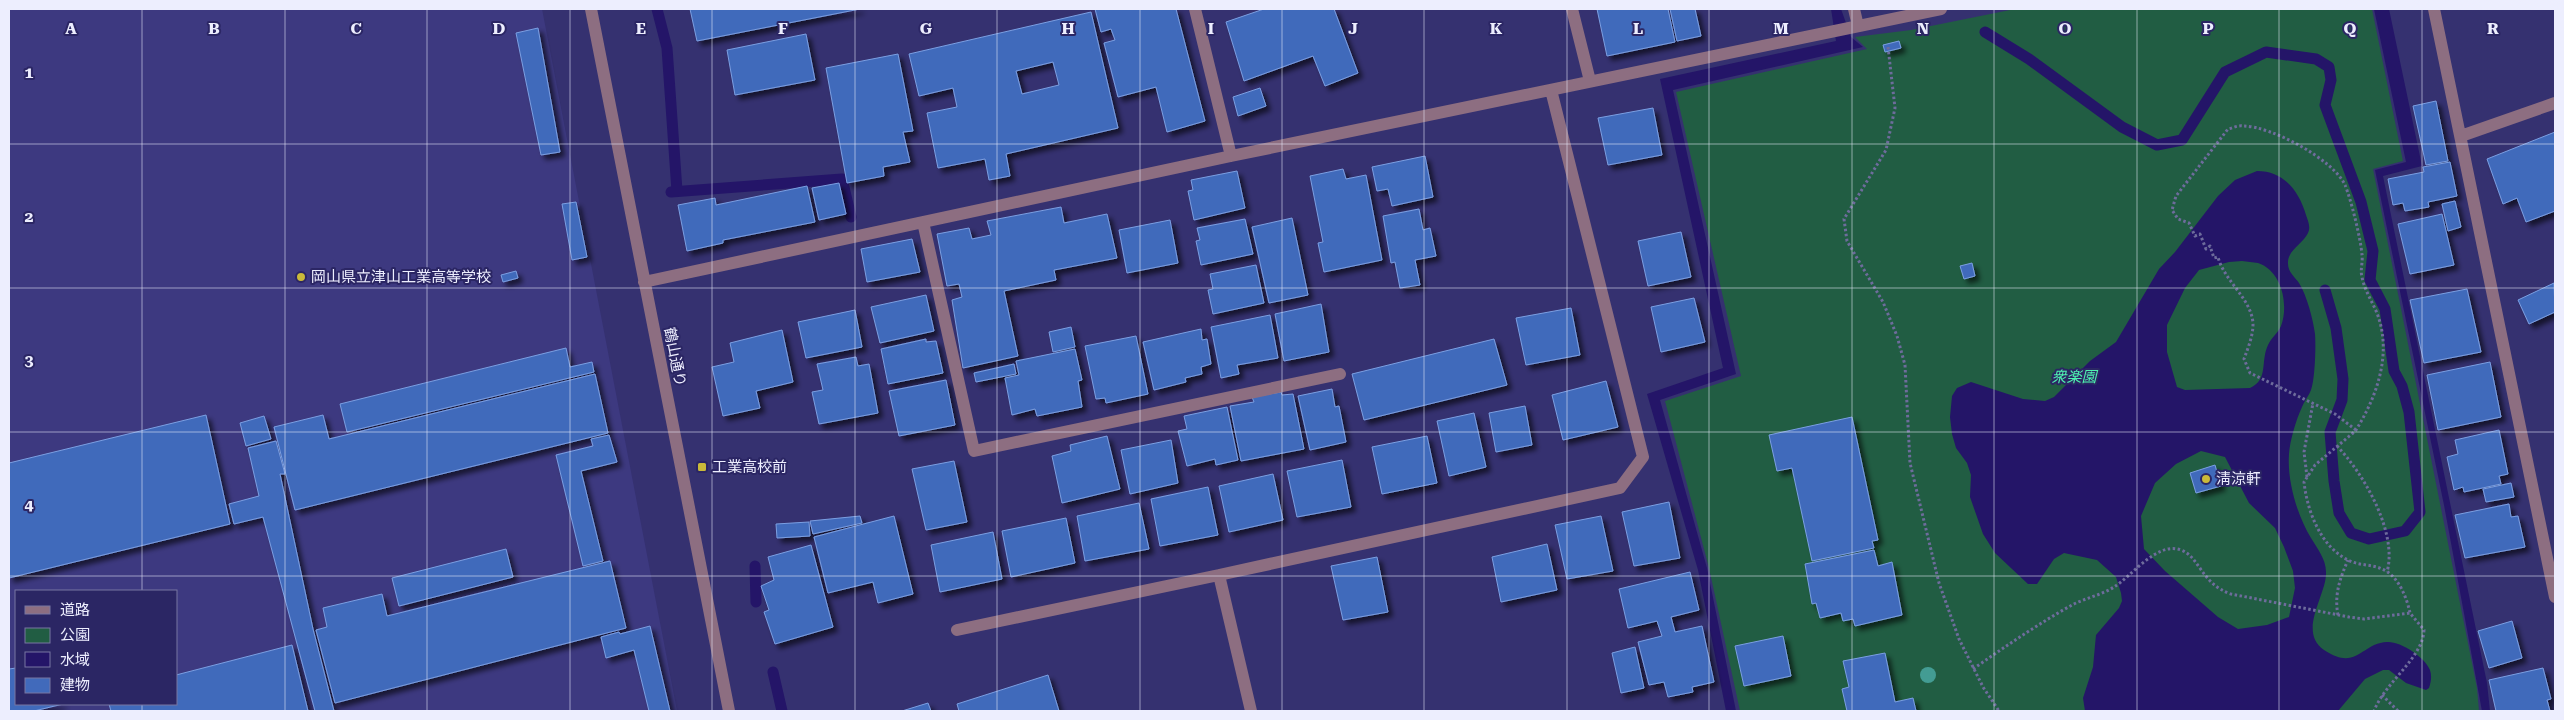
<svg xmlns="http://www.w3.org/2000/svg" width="2564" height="720" font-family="'Roboto Serif','Noto Sans JP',serif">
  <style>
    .built { fill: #3d3980; fill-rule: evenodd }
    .green { fill: #215d43 }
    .water { fill: #241568; fill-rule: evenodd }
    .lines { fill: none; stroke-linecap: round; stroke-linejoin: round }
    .stream { stroke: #241568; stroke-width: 11 }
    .building { fill: #416abb; stroke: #7b9fe2; fill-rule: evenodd; filter: url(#shadow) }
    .path { stroke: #6e6c9c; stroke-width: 3; stroke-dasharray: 2.5 2.5; stroke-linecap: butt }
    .minor { stroke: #8d6e81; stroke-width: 12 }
    .tree { fill: #439c93 }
    .grid { fill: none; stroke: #edeefe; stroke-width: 1; stroke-opacity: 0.55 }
    .poi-dot { fill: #caba3a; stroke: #2b2664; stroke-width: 2 }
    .labels { text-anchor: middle; stroke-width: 4; stroke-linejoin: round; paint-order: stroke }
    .poi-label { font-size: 15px; fill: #edeefe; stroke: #2b2664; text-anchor: start }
    .street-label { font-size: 15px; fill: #edeefe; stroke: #2b2664 }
    .park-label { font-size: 15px; font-style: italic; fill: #4ff3b0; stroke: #2b2664 }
    .grid-label { font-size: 16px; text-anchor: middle; font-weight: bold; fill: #edeefe; stroke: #2b2664; stroke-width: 4; stroke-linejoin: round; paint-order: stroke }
  </style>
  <defs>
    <filter id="shadow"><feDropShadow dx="4.5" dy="4.5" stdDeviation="2.5" flood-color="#0009"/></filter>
  </defs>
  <rect width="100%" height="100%" fill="#353170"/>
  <!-- built -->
  <path class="built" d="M9 9H542L677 711H9ZM16 591H176V704H16Z"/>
  <!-- green -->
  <path class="green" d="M2015 9H2372L2403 161 2373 169 2477 688 2479 711H1740L1709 568 1665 401 1741 376 1676 92 1867 49 1855 37 1911 30Z"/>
  <!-- water -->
  <path class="water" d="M1831 9H1841L1851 37 1863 47 1673 90 1736 374 1660 400 1707 568 1736 711H1726L1698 570 1647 394 1723 368 1660 79 1836 41Z
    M2374 9H2389L2422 166 2383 176 2487 683 2490 711H2482L2444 505 2375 170 2406 162Z
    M2257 171C2284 171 2299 191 2306 215 2308 221 2311 227 2308 233 2303 244 2287 250 2288 264 2288 272 2295 277 2299 283 2307 296 2313 319 2315 334 2316 346 2315 379 2311 390 2309 396 2304 401 2302 407 2296 420 2290 440 2289 454 2287 481 2297 515 2311 538 2317 548 2326 559 2326 572 2327 595 2297 631 2324 650 2357 672 2361 643 2387 642 2400 641 2425 657 2430 670 2432 676 2431 682 2429 688L2426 690 2406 683 2389 670H2383L2365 679 2338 711H2085L2083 698 2093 667 2096 635 2119 608 2122 601 2121 593 2116 577 2097 560 2064 553 2054 559 2037 584H2028L1995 553 1983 534 1970 497 1971 475 1967 463 1956 448 1952 434 1950 417 1952 396 1957 388 1971 382 2023 399 2045 401 2054 397 2090 361 2116 342 2159 269 2175 252 2218 196 2235 180ZM2242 261C2247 262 2253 262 2258 263 2282 271 2289 305 2281 326 2278 333 2271 338 2268 345 2260 362 2269 379 2250 388L2185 390 2177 387 2167 352V325L2185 288 2199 270 2229 262ZM2201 451 2225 457 2249 503 2275 528 2284 547 2293 571 2295 588 2289 617 2267 625 2238 629 2218 617 2165 571 2144 549 2141 516 2155 483 2176 464Z"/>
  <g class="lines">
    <!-- stream -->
    <path class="stream" d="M657 9 667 48 677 191
      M1985 32 2029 59 2122 127 2157 145 2182 140 2225 72 2266 52 2316 59 2329 67 2331 80 2325 105 2361 202 2373 251 2370 280 2385 309 2394 371 2402 386 2409 412 2420 512 2405 531 2369 539 2351 533 2339 513 2334 481 2330 432 2342 400 2343 379 2336 328 2325 290
      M671 192 842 179 851 217
      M755 566 756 602
      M773 672 782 711"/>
  </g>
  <!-- building -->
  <path class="building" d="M690 9H860L697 41Z
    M1095 9H1176L1205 121 1167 132 1156 87 1118 97 1104 43 1115 40 1111 29 1101 32Z
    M1264 9H1334L1358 73 1325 86 1313 56 1244 81 1226 22Z
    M1597 9H1668L1675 42 1607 56Z
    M1670 9H1695L1701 36 1677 41Z
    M1091 12 1118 128 1006 154 1010 176 989 180 985 159 938 168 927 113 957 107 953 88 919 96 909 54ZM1053 62 1059 85 1022 94 1016 71Z
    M538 28 560 152 541 155 516 33Z
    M806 34 815 80 735 95 727 50Z
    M1899 41 1901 48 1885 52 1883 45Z
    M898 54 913 131 903 132 910 162 883 167 884 176 847 183 826 68Z
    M1260 88 1266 106 1238 116 1233 97Z
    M2436 101 2448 161 2426 165 2413 106Z
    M1653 108 1662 155 1608 165 1598 118Z
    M2555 132V211L2526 222 2517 198 2503 204 2487 159Z
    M1425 156 1433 197 1392 206 1388 189 1377 191 1372 167Z
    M2450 162 2457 196 2428 202 2429 207 2405 211 2403 203 2393 205 2388 179 2424 172 2423 167Z
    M1343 169 1346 179 1366 175 1382 260 1324 272 1318 243 1323 242 1310 176Z
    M1237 171 1245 208 1194 220 1188 191 1193 190 1191 180Z
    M839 183 846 214 819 220 812 188Z
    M807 186 815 222 723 240V243L687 251 678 205 715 198 716 205Z
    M2455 201 2461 227 2448 231 2442 204Z
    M576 202 587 257 572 260 562 204Z
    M1061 207 1064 223 1107 214 1117 258 1054 270 1056 280 1004 291 1018 356 963 368 952 300 962 297 959 284 947 286 937 234 969 228 972 239 991 235 987 221Z
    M1419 209 1423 230 1430 228 1436 256 1415 260 1420 285 1400 288 1395 262 1391 263 1383 216Z
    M2442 214 2454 265 2410 274 2398 224Z
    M1292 218 1308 295 1269 303 1252 227Z
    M1245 219 1253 254 1201 265 1196 241 1200 240 1197 228Z
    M1170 220 1178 263 1127 273 1119 230Z
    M1681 232 1691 277 1648 286 1638 241Z
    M912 239 920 272 867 282 861 249Z
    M1972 263 1975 276 1964 279 1960 266Z
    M1256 265 1264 303 1213 314 1208 290 1213 289 1210 274Z
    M516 271 518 278 503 282 501 275Z
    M2554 283 2555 312 2529 324 2518 300Z
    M2467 289 2481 352 2424 363 2410 300Z
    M926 295 934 331 880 343 871 307Z
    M1694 298 1705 342 1661 352 1651 307Z
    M1321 304 1329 352 1284 361 1275 314Z
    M1571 308 1580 355 1526 365 1516 318Z
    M855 310 862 347 806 358 798 322Z
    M1270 315 1278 358 1237 365 1239 374 1221 378 1211 327Z
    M1071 327 1075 347 1053 352 1049 332Z
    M1201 329 1202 340 1207 339 1211 364 1201 367 1202 374 1185 378 1186 382 1154 390 1143 342Z
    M782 330 793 382 756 391 760 408 723 416 712 367 734 362 730 343Z
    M1136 336 1148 394 1106 403 1105 398 1096 399 1085 346Z
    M926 339V342L936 341 943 373 888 384 881 349Z
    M1494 339 1507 385 1364 420 1352 374Z
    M566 348 570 367 592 362 594 372 347 432 340 404Z
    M1075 349 1082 380 1078 381 1082 407 1037 416 1035 409 1012 415 1005 378 1019 375 1016 361Z
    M856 357 858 366 869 364 878 413 819 424 812 392 823 390 817 364Z
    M2490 362 2501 417 2438 430 2427 375Z
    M1014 364 1016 374 976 382 974 373Z
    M595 374 608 433 295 510 274 427 323 415 329 439Z
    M946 380 955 425 899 436 889 391Z
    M1606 381 1618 427 1563 440 1552 395Z
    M1332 389 1335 407 1339 406 1346 442 1310 450 1298 396Z
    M1281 392 1282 395 1293 394 1304 449 1241 461 1230 406 1254 402 1252 397Z
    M1525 406 1532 445 1496 452 1489 413Z
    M1227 407 1238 460 1216 465 1215 459 1187 466 1178 431 1187 429 1184 416Z
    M1474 413 1486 467 1449 476 1437 421Z
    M206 415 230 524 9 578V463Z
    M264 416 271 439 246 446 240 423Z
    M1852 417 1878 540 1872 541 1874 548 1812 561 1792 468 1777 471 1769 435Z
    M2499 430 2508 474 2499 476 2501 484 2464 492 2463 487 2454 490 2447 457 2458 454 2455 440Z
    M609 435 617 462 581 471 603 561 583 566 556 455 593 446 591 439Z
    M1107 436 1120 489 1062 503 1052 456 1071 451 1070 445Z
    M1427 436 1437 483 1382 494 1372 447Z
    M1171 440 1178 483 1130 494 1121 450Z
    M276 441 285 474H280L313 629 334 711H315L263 517 234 524 229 504 259 496 248 448Z
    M1342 460 1351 507 1297 517 1287 471Z
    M954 461 967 522 926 530 912 469Z
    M2215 465 2221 486 2196 493 2190 473Z
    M1273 474 1283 520 1229 532 1219 486Z
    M2511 483 2514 497 2486 502 2483 489Z
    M1208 487 1218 535 1160 546 1151 499Z
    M1669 502 1680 558 1634 566 1622 512Z
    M1139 503 1149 549 1085 561 1077 516Z
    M2509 504 2511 517 2518 516 2525 547 2465 558 2455 515Z
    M860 516 862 523 813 534 810 521Z
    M894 516 913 594 878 603 873 582 828 593 814 537Z
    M1601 516 1613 571 1567 579 1555 525Z
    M1066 518 1075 563 1011 577 1002 531Z
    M809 522 810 536 777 538 776 524Z
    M993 532 1002 579 940 592 931 545Z
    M1547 544 1557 590 1501 602 1492 557Z
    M811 545 833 627 775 644 764 612 769 610 761 586 774 580 768 557Z
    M506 549 513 577 399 606 392 578Z
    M1874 550 1878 566 1892 562 1902 615 1855 626 1853 619 1843 621 1841 613 1820 618 1816 603 1812 604 1805 564Z
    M1377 557 1388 612 1343 620 1331 566Z
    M610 561 626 628 335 703 316 630 327 627 323 608 382 594 387 616Z
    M1690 572 1699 610 1671 617 1675 632 1702 626 1714 682 1692 687 1693 692 1668 697 1664 682 1649 685 1638 642 1662 636 1657 621 1628 628 1619 589Z
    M2512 621 2522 658 2489 668 2478 631Z
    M650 626 670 711H649L634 650 606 658 601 637 619 632 620 634Z
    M1783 636 1791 676 1744 686 1735 646Z
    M292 645 308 711H111L109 704H176V675Z
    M1635 647 1644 688 1621 693 1612 653Z
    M1885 653 1895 702 1913 698 1916 711H1847L1842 689 1849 687 1843 661Z
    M16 668V704H63L34 711H9V669Z
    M2543 668 2551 699 2547 700 2550 711H2496L2489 680Z
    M1048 675 1059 711H959L957 704Z
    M928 703 931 711H902Z"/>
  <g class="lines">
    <!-- path -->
    <path class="path" d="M1888 47 1895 108 1886 150 1844 219 1847 241 1883 302 1897 336 1905 365 1910 463 1939 583 1959 639 1983 687 1999 711
      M2356 430 2335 414 2250 373 2244 359C2248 348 2253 336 2253 324 2252 299 2224 281 2218 257L2214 258 2210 246 2206 249 2200 234 2195 236 2189 223 2178 219 2172 210 2176 196 2228 129C2233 128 2238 125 2243 126 2271 126 2333 159 2345 185 2351 199 2361 240 2362 255 2363 262 2360 270 2362 277 2365 293 2375 305 2379 319 2391 357 2376 398 2356 430L2353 433 2315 465 2304 482C2307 510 2320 546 2348 560 2359 566 2372 564 2382 569 2398 575 2407 598 2410 613
      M2337 446C2364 474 2398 533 2387 572
      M2307 477 2304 452 2313 403
      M2338 615C2334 595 2340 578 2348 560
      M1973 669C2006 646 2038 624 2072 605 2085 598 2102 595 2114 587 2132 576 2157 541 2181 550 2200 557 2201 584 2231 594L2349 617 2364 619 2410 613 2424 630C2423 658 2385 682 2374 711
      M2382 695 2398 711"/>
    <!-- minor -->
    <path class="minor" d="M591 9 729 711
      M1195 9 1231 156
      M1572 9 1590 81
      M1854 9 1858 26
      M2434 9 2555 597
      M2461 136 2555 103
      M923 222 974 451 1340 374
      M644 282 1231 156 1941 9
      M1219 575 1620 488 1643 457 1551 90
      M957 630 1219 575 1251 711"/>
  </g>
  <!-- trees -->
  <circle class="tree" cx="1928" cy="675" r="8"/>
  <!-- grid -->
  <path class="grid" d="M142 9V591M285 9V711M427 9V711M570 9V711M712 9V711M855 9V711M997 9V711M1140 9V711M1282 9V711M1424 9V711M1567 9V711M1709 9V711M1852 9V711M1994 9V711M2137 9V711M2279 9V711M2422 9V711M9 144H2555M9 288H2555M9 432H2555M9 576H2555M142 704V711"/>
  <!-- markers -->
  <g class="poi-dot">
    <circle cx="301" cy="277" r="5"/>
    <rect x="697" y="462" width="10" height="10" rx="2.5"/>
    <circle cx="2206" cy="479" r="5"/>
  </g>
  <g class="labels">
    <!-- poi labels -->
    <g class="poi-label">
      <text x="311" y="282">岡山県立津山工業高等学校</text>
      <text x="712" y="472">工業高校前</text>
      <text x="2216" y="484">淸涼軒</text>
    </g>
    <!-- street labels -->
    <g class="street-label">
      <text transform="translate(675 357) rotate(79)" y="5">鶴山通り</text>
    </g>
    <!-- park labels -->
    <g class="park-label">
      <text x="2074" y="382">衆楽園</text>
    </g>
  </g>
  <g class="grid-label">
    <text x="71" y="34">A</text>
    <text x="214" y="34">B</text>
    <text x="356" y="34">C</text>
    <text x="499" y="34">D</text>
    <text x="641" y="34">E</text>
    <text x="783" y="34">F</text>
    <text x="926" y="34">G</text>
    <text x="1068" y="34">H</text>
    <text x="1211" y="34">I</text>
    <text x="1353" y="34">J</text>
    <text x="1496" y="34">K</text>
    <text x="1638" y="34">L</text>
    <text x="1781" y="34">M</text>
    <text x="1923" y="34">N</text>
    <text x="2065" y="34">O</text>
    <text x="2208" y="34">P</text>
    <text x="2350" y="34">Q</text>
    <text x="2493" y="34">R</text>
    <text x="29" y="78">1</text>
    <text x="29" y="222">2</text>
    <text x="29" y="366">3</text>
    <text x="29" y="510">4</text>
  </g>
  <!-- border -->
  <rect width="2564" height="720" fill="none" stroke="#edeefe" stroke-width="20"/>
  <!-- legend -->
  <rect x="15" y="590" width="162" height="115" fill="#2b2664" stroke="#7976a2"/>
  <rect x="25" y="606" width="25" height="8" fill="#8d6e81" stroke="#7976a2"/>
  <text x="60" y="615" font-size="15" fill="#edeefe">道路</text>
  <rect x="25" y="628" width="25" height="15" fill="#215d43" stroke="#7976a2"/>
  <text x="60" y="640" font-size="15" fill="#edeefe">公園</text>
  <rect x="25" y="652" width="25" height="15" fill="#241568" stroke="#7976a2"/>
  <text x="60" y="665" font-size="15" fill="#edeefe">水域</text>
  <rect x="25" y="678" width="25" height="15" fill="#416abb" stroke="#7976a2"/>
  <text x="60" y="690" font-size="15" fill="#edeefe">建物</text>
</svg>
